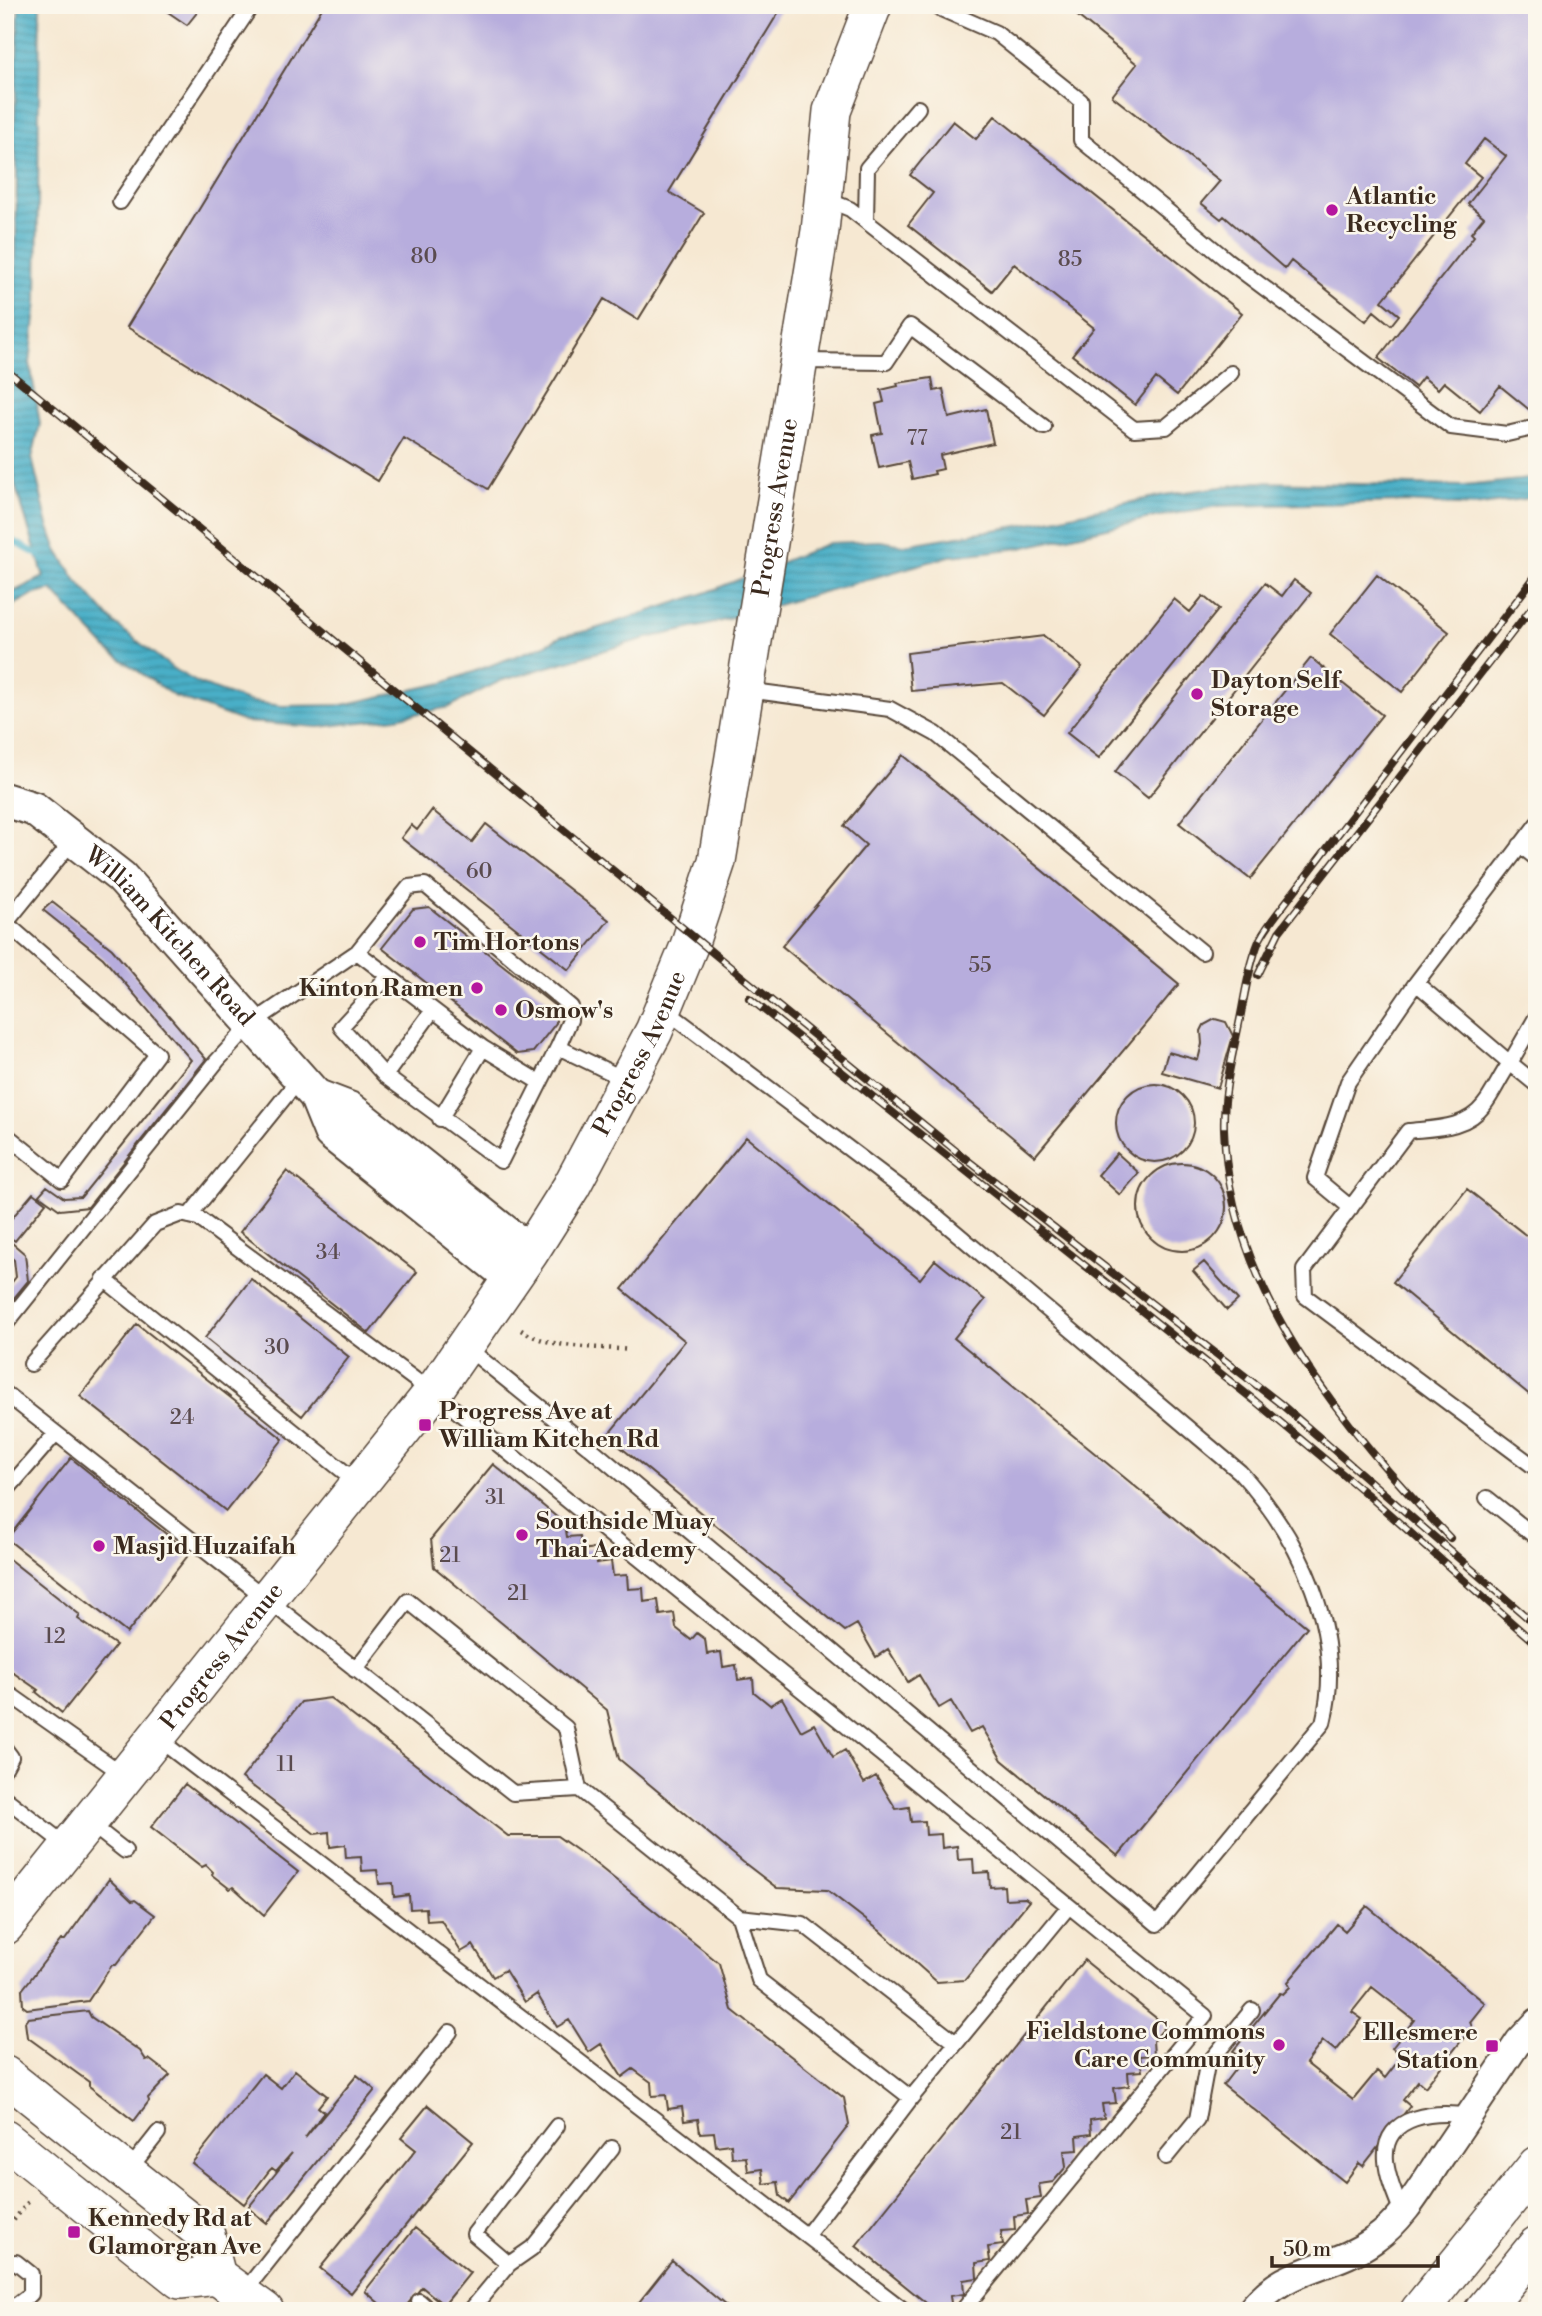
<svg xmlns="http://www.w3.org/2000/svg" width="1542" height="2316" font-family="'Libre Bodoni',serif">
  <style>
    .water { fill: url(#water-rules); stroke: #426c72; stroke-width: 2 }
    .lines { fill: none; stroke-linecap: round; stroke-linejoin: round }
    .stream { stroke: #48afc7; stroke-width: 7 }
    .building { fill: #b7addd; fill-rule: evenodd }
    .service-casing { stroke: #574639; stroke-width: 18 }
    .minor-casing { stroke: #574639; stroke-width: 30 }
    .tertiary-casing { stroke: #574639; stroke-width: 37 }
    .secondary-casing { stroke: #574639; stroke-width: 40 }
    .path { stroke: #574639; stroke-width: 4.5; stroke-dasharray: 2 5; stroke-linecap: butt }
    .service { stroke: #fff; stroke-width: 14 }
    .minor { stroke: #fff; stroke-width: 26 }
    .tertiary { stroke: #fff; stroke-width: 33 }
    .secondary { stroke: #fff; stroke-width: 37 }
    .rail-casing { stroke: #3b2a1e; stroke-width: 8 }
    .rail { stroke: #fbf7ec; stroke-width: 5; stroke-dasharray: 16; stroke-linecap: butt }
    .poi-dot { fill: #b5179e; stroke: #fbf7ec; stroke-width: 2.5 }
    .labels { text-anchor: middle; stroke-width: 5; stroke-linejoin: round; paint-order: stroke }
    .number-label { font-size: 21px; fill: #5a4b4e }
    .poi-label { font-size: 24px; font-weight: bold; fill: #3b2a1e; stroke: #fbf7ec; text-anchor: start }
    .street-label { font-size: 24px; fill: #3b2a1e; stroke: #fbf7ec }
  </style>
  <defs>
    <pattern id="water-rules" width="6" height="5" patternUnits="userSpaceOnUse" patternTransform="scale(1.75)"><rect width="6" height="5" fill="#48afc7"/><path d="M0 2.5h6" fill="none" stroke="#3d8fa1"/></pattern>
  </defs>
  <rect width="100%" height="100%" fill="#fbf7ec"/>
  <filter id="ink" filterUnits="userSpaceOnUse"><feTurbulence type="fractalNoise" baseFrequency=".0143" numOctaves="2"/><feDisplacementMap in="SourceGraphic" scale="14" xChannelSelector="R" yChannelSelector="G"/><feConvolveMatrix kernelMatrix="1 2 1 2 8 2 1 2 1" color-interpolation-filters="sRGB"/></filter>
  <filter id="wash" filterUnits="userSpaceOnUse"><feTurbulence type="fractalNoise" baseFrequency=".00686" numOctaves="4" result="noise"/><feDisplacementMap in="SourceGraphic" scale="28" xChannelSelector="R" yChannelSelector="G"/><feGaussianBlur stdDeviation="1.57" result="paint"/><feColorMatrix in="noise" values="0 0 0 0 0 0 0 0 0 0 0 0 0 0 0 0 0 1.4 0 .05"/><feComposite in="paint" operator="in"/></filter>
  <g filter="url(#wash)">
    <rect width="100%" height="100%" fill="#f6e8d2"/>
    <!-- water -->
    <path class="water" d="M19 5H40L37 302 30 363 40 424 32 458 48 525 57 550 77 581 114 623 175 670 200 684 247 701 282 706 342 705 443 683 543 646 562 636 592 630 708 592 829 543 880 541 904 545 1030 524 1164 495 1257 482 1464 486 1537 478V497L1475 506 1404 502 1218 506 1150 518 1021 548 950 556 707 625 643 639 500 681 449 707 396 718 319 727 245 722 174 696 108 650 52 590 32 595 5 610V596L44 577 15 485 10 423 5 403 15 331 17 168 14 139Z"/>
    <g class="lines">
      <!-- stream -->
      <path class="stream" d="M5 537 39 555"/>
    </g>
    <g id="blocks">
      <!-- building -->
      <path class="building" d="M164 5H203L187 25 165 10Z
        M324 5H783L669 192 704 213 638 320 604 299 488 489 404 438 378 481 127 327Z
        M1064 5H1537V416L1500 386 1480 411 1444 382 1438 389 1423 377 1415 387 1378 358 1474 236 1471 233 1484 217 1468 204 1506 156 1484 139 1465 164 1481 177 1382 301 1399 315 1391 325 1374 311 1366 321 1291 261 1285 269 1224 216 1221 219 1201 203 1220 181 1112 96 1137 64Z
        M995 116 1242 313 1177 395 1156 378 1135 405 1072 355 1094 328 1014 264 992 291 908 225 933 193 910 175 953 121 976 139Z
        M932 378 934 391 943 389 949 418 986 409 993 443 940 455 943 469 934 471 935 474 912 479 908 462 879 468 872 435 882 433 876 404 884 402 881 390 898 386 897 383Z
        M1377 575 1449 632 1402 692 1330 634Z
        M1294 580 1311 593 1148 798 1115 772 1265 583 1282 596Z
        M1203 596 1219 609 1099 758 1067 733 1174 599 1190 612Z
        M1044 636 1082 667 1044 715 1003 683 911 691 907 653Z
        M1311 658 1382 715 1250 879 1179 823Z
        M903 755 1179 984 1035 1156 782 946 866 845 844 826Z
        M432 810 472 842 486 824 609 920 569 970 401 838 411 825 417 830Z
        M52 902 112 949 206 1059 88 1207 60 1210 39 1195 47 1186 64 1198 81 1197 191 1060 103 958 43 910Z
        M429 907 555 1006 556 1023 533 1052 517 1054 382 948 413 909Z
        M1215 1019 1226 1022 1233 1036 1218 1088 1162 1072 1168 1052 1198 1060 1202 1044 1201 1031 1204 1025Z
        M1116 1123a39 39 0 1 1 78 0a39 39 0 1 1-78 0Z
        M746 1137 920 1279 935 1260 985 1300 954 1338 1307 1627 1118 1856 1002 1760 982 1727 970 1733 951 1701 939 1708 919 1675 908 1682 888 1649 876 1657 857 1624 845 1631 607 1436 685 1341 622 1289Z
        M1117 1153 1139 1173 1120 1195 1098 1175Z
        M1138 1207a44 44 0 1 1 88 0a44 44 0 1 1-88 0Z
        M287 1171 417 1272 369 1333 240 1232Z
        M1467 1189 1537 1244V1401L1393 1282Z
        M33 1193 46 1203 15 1241 5 1234V1226Z
        M5 1237 25 1254 28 1281 5 1309V1291L16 1277 14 1260 5 1252Z
        M1204 1262 1238 1300 1227 1310 1193 1271Z
        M251 1279 349 1357 302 1416 205 1338Z
        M137 1324 283 1439 226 1511 80 1396Z
        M71 1458 190 1553 127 1633 7 1539Z
        M493 1464 565 1524 567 1537 580 1536 581 1550 596 1548 597 1563 611 1561 613 1576 627 1575 628 1589 643 1588 644 1602 658 1600 660 1615 674 1613 676 1628 691 1640 697 1633 705 1639 707 1654 721 1652 723 1667 736 1665 738 1680 753 1678 754 1692 770 1705 782 1698 801 1731 814 1724 833 1757 845 1750 864 1783 876 1776 896 1809 909 1807 911 1822 925 1821 926 1835 941 1834 942 1848 957 1846 958 1860 973 1859 974 1873 989 1872 990 1887 1004 1886 1005 1899 1025 1898 1029 1901 965 1980 937 1982 880 1931 827 1890 777 1888 743 1862 619 1759 607 1710 434 1567 431 1539Z
        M5 1556 80 1615 78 1619 116 1645 62 1713 36 1692 38 1690 5 1667Z
        M330 1698 508 1836H557L591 1860 719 1963 732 2010 844 2098 849 2125 789 2203 780 2196 778 2182 764 2184 762 2169 748 2171 746 2157 732 2158 731 2144 716 2146 714 2132 700 2133 698 2119 684 2121 682 2107 668 2109 666 2095 652 2096 651 2082 633 2069 622 2077 601 2044 589 2052 569 2020 557 2027 537 1994 525 2002 505 1970 493 1977 473 1945 461 1952 441 1920 427 1921 426 1908 410 1909 409 1895 394 1897 393 1883 379 1884 377 1870 362 1871 361 1857 346 1858 345 1845 330 1847 329 1832 315 1834 242 1778 301 1702Z
        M185 1784 298 1872 264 1915 233 1887 230 1889 212 1875 213 1872 206 1865 202 1867 151 1827Z
        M109 1879 132 1901 135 1900 155 1915 116 1965H112L88 2001 27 2009 23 2006 22 1990 61 1940H65Z
        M1367 1906 1485 2003 1470 2022 1472 2027 1425 2087 1418 2081 1403 2100 1410 2106 1363 2166 1359 2163 1345 2182 1223 2085 1242 2060 1233 2051 1280 1993 1283 1994 1290 1987 1288 1982 1337 1924 1345 1931ZM1372 1987 1414 2020 1392 2048 1402 2056 1385 2078 1377 2071 1353 2100 1306 2063 1323 2041 1336 2051 1362 2019 1352 2012Z
        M1084 1960 1166 2026 1153 2041 1154 2055 1140 2056 1142 2071 1128 2072 1129 2086 1114 2088 1116 2103 1102 2104 1104 2118 1090 2120 1091 2134 1077 2136 1078 2150 1064 2151 1066 2167 1053 2182 1039 2184 1041 2198 1026 2200 1028 2214 1014 2216 1015 2230 1001 2231 1003 2245 988 2247 990 2261 976 2263 977 2278 963 2280 964 2294 950 2296 952 2310 936 2311 856 2246Z
        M88 2011 91 2017 140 2051 146 2060 149 2059 170 2075 148 2098 149 2101 134 2121 89 2086V2082L27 2037 25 2022 28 2018Z
        M295 2070 327 2096 318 2107 324 2112 305 2138 357 2075 375 2090 267 2223 248 2208 292 2153 276 2171 272 2168 269 2171 244 2204 192 2163 263 2074 281 2088Z
        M428 2105 473 2142 351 2293 320 2268 416 2150 401 2138Z
        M415 2228 470 2273 444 2305 422 2287 402 2311H388L365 2291Z
        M672 2261 732 2311H632Z"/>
    </g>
  </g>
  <g filter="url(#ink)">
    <use href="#blocks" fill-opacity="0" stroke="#574639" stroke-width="2"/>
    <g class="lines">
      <!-- service casing -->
      <g class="service-casing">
        <path id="service" d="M932 5 996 33 1081 101V140L1227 260 1451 427 1507 434 1537 427
          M825 199 850 209 1134 429 1166 427 1231 373
          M120 202 252 5
          M866 221 867 168 918 108
          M801 361 886 362 910 326 1044 427
          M746 690 890 709 936 734 1202 952
          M1520 845 1537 859
          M5 924 73 840
          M357 952 409 887 425 885 571 1007 570 1020 558 1047 501 1161 385 1076 341 1027 388 976
          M1416 983 1537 824
          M1537 1016 1510 1063 1537 1085
          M558 1047 626 1080
          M385 1076 433 1010
          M440 1119 483 1048
          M5 1134 62 1180 157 1054 6 923
          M5 1146V1172
          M1351 1208 1315 1178 1348 1082 1416 983 1510 1063C1500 1077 1493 1094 1484 1105 1466 1129 1435 1128 1408 1131L1304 1270 1305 1296 1537 1469
          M189 1216 300 1078
          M104 1279 358 1483
          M5 1325 217 1061 251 1024 357 952 483 1048 539 1082
          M465 1346 593 1450 1157 1924 1323 1723C1346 1633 1300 1538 1240 1472L922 1204 664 1009
          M31 1364 155 1224 181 1214 198 1218 457 1411 1205 2016 962 2311
          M5 1393 513 1793 579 1789 739 1917 759 1980 911 2098 1069 1906
          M5 1492 56 1433
          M1487 1498 1537 1538
          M355 1670 408 1601 566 1728 579 1789
          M5 1691 124 1775
          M157 1738 905 2311
          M5 1749 11 1757 5 1768
          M5 1798 67 1846
          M88 1822 125 1851
          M739 1917 803 1924 956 2043
          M1166 2157 1197 2119 1207 2065 1252 2010
          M128 2171 158 2133
          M1402 2213C1396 2197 1387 2178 1386 2160 1382 2113 1438 2111 1470 2116
          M807 2235 911 2098
          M5 2264 16 2262 31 2274V2294L15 2306 5 2304
          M509 2264 532 2248 612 2148
          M243 2293 450 2032
          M419 2301 430 2311
          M470 2311 509 2264 474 2234 557 2126"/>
      </g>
      <!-- minor casing -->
      <g class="minor-casing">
        <path id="minor" d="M1250 2311C1285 2265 1331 2271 1374 2240 1403 2220 1422 2186 1441 2157 1467 2119 1493 2080 1519 2041L1537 2022"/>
      </g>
      <!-- tertiary casing -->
      <g class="tertiary-casing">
        <g id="tertiary">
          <path id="s1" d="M5 800 34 809 121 877 316 1096 331 1133 510 1277"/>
          <path d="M316 1096 350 1109 530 1252"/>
        </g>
      </g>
      <!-- secondary casing -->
      <g class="secondary-casing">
        <g id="secondary">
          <path id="s2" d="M5 1926 433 1392 530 1252 571 1187 654 1031 689 946 717 861 820 231 832 111 873 5"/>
          <path d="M5 2075 206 2235 217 2276 265 2311"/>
          <path d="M5 2139 180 2280 217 2276"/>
          <path d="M1419 2311 1537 2165"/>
          <path d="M1483 2311 1537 2245"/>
        </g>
      </g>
      <!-- path -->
      <path class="path" d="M521 1330C553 1350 592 1346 630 1350
        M5 2231 29 2201"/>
      <!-- service -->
      <use href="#service" class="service"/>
      <!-- minor -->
      <use href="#minor" class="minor"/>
      <!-- tertiary -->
      <use href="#tertiary" class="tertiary"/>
      <!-- secondary -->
      <use href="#secondary" class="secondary"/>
      <!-- rail casing -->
      <g class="rail-casing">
        <path id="rail" d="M5 369 718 957 961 1155 1282 1405 1537 1626
          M1258 975 1279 932 1537 601
          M749 998 1255 1401 1369 1496 1537 1645
          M1450 1538C1344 1428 1228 1290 1224 1129 1223 1095 1231 1062 1238 1029 1244 1001 1248 968 1259 941 1266 927 1277 914 1286 902L1537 574"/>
      </g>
      <!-- rail -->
      <use href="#rail" class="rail"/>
    </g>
  </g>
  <!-- markers -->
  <g class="poi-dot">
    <circle cx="1332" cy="210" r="7"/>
    <circle cx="1197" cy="694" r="7"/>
    <circle cx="420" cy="942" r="7"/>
    <circle cx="477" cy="988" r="7"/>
    <circle cx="501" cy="1010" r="7"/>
    <rect x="418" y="1418" width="14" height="14" rx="3.5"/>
    <circle cx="522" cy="1535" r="7"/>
    <circle cx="99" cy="1546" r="7"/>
    <circle cx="1279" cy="2045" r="7"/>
    <rect x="1485" y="2039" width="14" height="14" rx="3.5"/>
    <rect x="67" y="2225" width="14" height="14" rx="3.5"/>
  </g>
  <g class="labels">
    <!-- number labels -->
    <g class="number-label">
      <text x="424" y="263">80</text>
      <text x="1070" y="266">85</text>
      <text x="917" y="445">77</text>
      <text x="479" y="878">60</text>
      <text x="980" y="972">55</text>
      <text x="328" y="1259">34</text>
      <text x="277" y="1354">30</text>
      <text x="182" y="1424">24</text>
      <text x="495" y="1504">31</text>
      <text x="450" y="1562">21</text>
      <text x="518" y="1600">21</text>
      <text x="55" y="1643">12</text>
      <text x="286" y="1771">11</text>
      <text x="1011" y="2139">21</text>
    </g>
    <!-- poi labels -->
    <g class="poi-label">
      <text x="1346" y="204">Atlantic<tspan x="1346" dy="28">Recycling</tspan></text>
      <text x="1211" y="688">Dayton Self<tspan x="1211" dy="28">Storage</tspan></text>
      <text x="434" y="950">Tim Hortons</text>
      <text x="463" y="996" text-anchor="end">Kinton Ramen</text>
      <text x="515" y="1018">Osmow's</text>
      <text x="439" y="1419">Progress Ave at<tspan x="439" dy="28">William Kitchen Rd</tspan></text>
      <text x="536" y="1529">Southside Muay<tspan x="536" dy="28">Thai Academy</tspan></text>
      <text x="113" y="1554">Masjid Huzaifah</text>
      <text x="1265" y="2039" text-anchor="end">Fieldstone Commons<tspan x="1265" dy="28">Care Community</tspan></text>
      <text x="1478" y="2040" text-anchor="end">Ellesmere<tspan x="1478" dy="28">Station</tspan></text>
      <text x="88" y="2226">Kennedy Rd at<tspan x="88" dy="28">Glamorgan Ave</tspan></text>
    </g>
    <!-- street labels -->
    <g class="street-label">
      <text dy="8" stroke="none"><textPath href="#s2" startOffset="1648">Progress Avenue</textPath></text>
      <text dy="8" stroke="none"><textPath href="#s1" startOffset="217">William Kitchen Road</textPath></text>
      <text dy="8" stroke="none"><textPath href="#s2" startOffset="1082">Progress Avenue</textPath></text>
      <text dy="8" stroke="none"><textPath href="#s2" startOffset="346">Progress Avenue</textPath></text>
    </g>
  </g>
  <!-- margin -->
  <rect width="1542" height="2316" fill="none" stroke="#fbf7ec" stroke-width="28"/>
  <!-- scale -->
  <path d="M1272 2256v10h166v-10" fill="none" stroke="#3b2a1e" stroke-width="3.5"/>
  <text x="1283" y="2256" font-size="21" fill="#3b2a1e" stroke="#fbf7ec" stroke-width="5" paint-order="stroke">50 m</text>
</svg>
